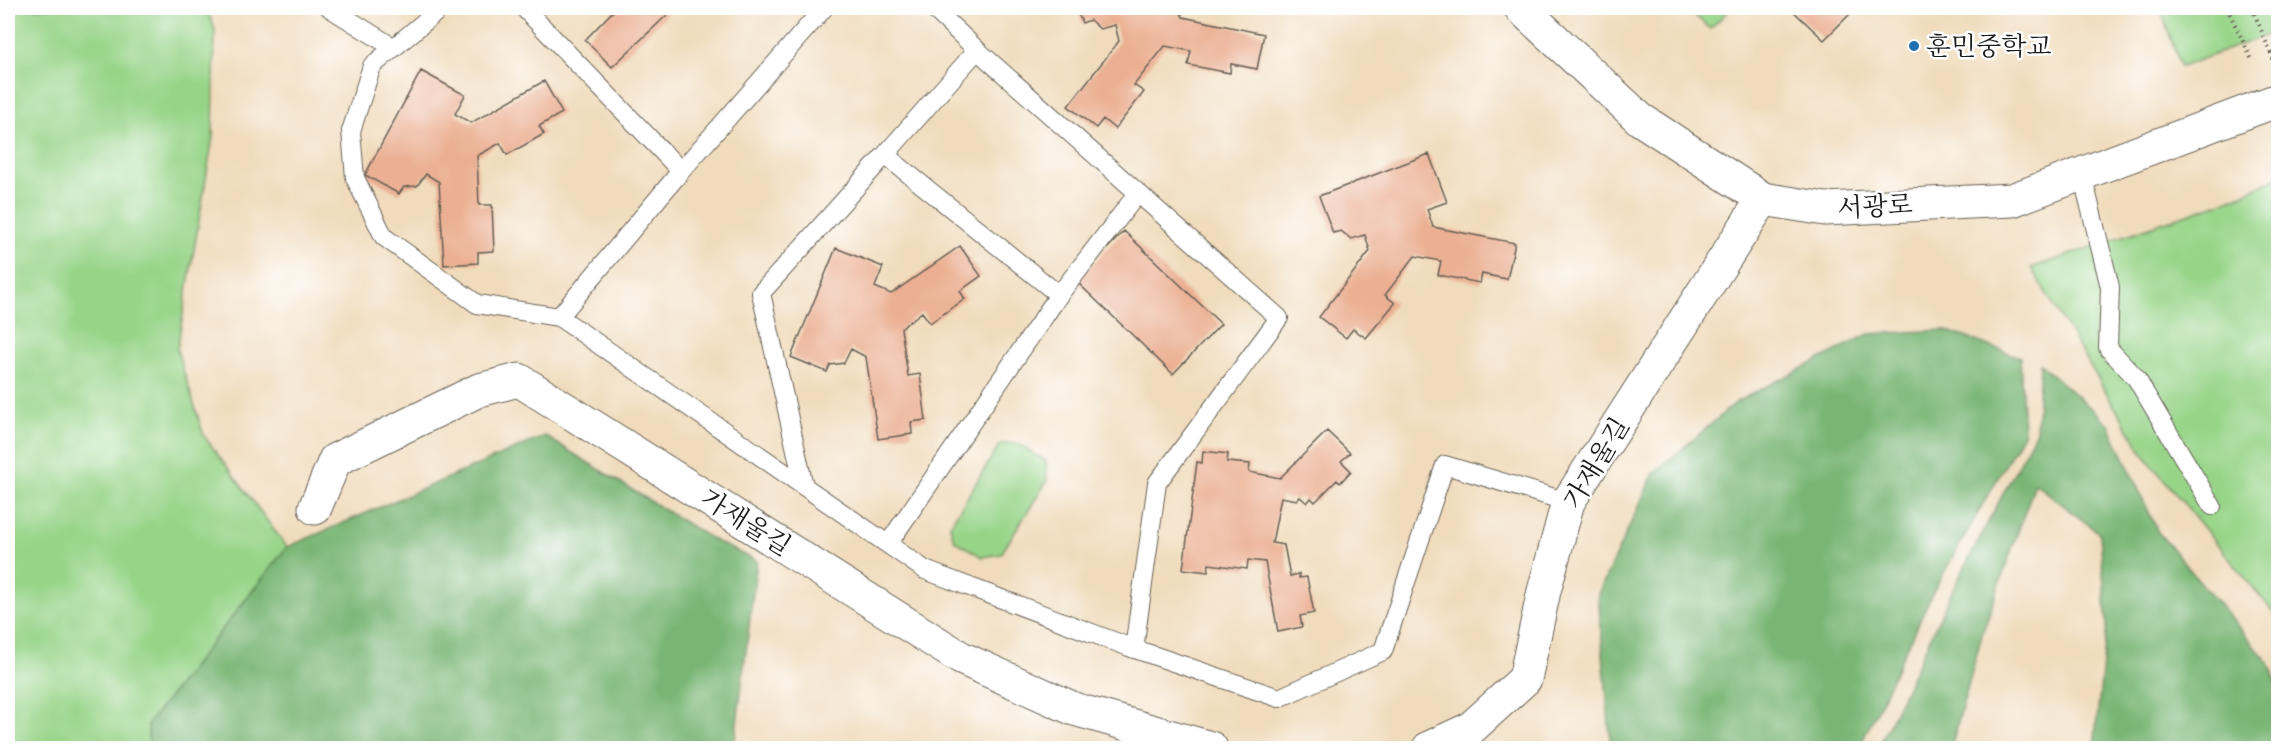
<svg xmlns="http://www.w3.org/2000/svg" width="2286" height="756" font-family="Cardo,'Noto Serif KR',serif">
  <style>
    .green { fill: #97d488; stroke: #5a7852; stroke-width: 1.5 }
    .forest { fill: #79b674; stroke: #4a6948; stroke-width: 1.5 }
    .building { fill: #ebb093 }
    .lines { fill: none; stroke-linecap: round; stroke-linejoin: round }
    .service-casing { stroke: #665f54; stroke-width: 20 }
    .minor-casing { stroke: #665f54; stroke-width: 35 }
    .tertiary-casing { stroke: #665f54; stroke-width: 35 }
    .path { stroke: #665f54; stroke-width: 4; stroke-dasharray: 1.5 4.5; stroke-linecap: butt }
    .service { stroke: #fff; stroke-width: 18 }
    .minor { stroke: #fff; stroke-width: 33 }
    .tertiary { stroke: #fff; stroke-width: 33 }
    .poi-dot { fill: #1f6fb2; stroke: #fff; stroke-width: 2 }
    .labels { text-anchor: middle; stroke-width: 5; stroke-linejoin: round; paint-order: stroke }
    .poi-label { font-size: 26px; fill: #1c1c1c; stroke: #fff; text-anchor: start }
    .street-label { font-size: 26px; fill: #1c1c1c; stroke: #fff }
  </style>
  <rect width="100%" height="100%" fill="#fff"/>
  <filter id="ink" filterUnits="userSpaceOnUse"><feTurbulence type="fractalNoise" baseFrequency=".0167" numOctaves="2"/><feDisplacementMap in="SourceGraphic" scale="12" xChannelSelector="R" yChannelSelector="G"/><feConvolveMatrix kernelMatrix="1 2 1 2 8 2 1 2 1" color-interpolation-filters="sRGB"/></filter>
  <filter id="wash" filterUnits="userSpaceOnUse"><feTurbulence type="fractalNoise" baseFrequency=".008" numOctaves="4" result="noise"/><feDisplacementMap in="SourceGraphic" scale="24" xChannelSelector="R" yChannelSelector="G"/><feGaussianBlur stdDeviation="1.35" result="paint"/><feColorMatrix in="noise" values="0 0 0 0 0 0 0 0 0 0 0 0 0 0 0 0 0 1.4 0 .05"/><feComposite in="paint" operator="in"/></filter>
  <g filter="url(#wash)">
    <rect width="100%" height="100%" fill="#f0dcbc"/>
    <!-- green -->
    <path class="green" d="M8 8H206L215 29 213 137 177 350 204 436 287 547 148 724 149 748H8Z
      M1687 8H1731L1710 29Z
      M2160 8H2278V31L2181 67Z
      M2278 177V618L2144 455 2031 268 2234 198Z
      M1017 443 1046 461 1047 481 1001 554 982 557 954 540 950 525 1000 444Z"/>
    <!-- forest -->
    <path class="forest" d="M1945 330 2020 357 2024 432 1933 592 1859 748H1611L1598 594 1654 473 1738 401 1869 334Z
      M2040 364 2108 423 2158 532 2269 663 2278 687V748H2094L2107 625 2100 534 2035 483 1983 631 1951 748H1878L1951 593 2036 431Z
      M545 436 715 541 757 561 734 748H149L148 724 287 547Z"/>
    <g id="blocks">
      <!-- building -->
      <path class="building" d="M616 8H665L667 15 612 67 585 40Z
        M1076 8H1179L1183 17 1264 34 1257 69 1231 64 1230 73 1188 65 1191 51 1165 46 1134 85 1144 92 1115 129 1103 119 1096 128 1068 106 1119 41 1115 25 1100 29 1090 20 1082 23Z
        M1790 8H1856L1824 40Z
        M421 71 465 95 455 114 471 123 544 81 562 113 539 126 544 134 507 155 500 143 477 156 479 205H492L494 251 478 252V263L444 265 439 182 426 174 417 186 404 187 399 194 365 175Z
        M1429 154 1447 202 1427 209 1433 227 1515 243 1507 279 1482 274 1480 283 1438 275 1441 261 1415 256 1385 295 1395 303 1366 338 1353 329 1346 338 1319 317 1370 251 1365 235 1351 239 1341 231 1333 233 1319 196Z
        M1124 231 1221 324 1173 374 1076 281Z
        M960 246 981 276 960 291 965 299 930 323 922 312 901 328 908 376 920 374 926 420 911 422 912 434 878 439 866 357 851 349 844 363 830 365 827 372 791 357 836 248 883 267 875 287 891 294Z
        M1327 431 1350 453 1341 461 1351 471 1340 483 1337 480 1315 502 1311 498 1307 503 1300 497 1297 500 1281 497 1272 543 1284 545 1290 576 1299 574V578L1307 577 1314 613 1300 616 1302 627 1278 632 1265 562 1248 560 1247 569 1209 564 1208 572 1183 569 1197 462 1202 463 1203 451 1228 454 1227 462 1250 464 1249 472 1280 478Z"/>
    </g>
  </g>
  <g filter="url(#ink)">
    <use href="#blocks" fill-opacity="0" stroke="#665f54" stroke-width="1.5"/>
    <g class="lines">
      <!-- service casing -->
      <g class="service-casing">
        <path id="service" d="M330 8 394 48
          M441 8 372 66 351 131 355 178 384 237 477 304 559 317
          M524 8 681 171
          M824 8 681 171 559 317 925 570 1129 647 1279 698 1383 651 1445 465 1568 502
          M933 8 977 50
          M2082 174 2110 287 2108 348 2136 378 2212 506
          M804 486 761 293 885 155
          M888 544 1059 295 1138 193 977 50 885 155 1059 295
          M1134 649 1157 483 1279 318 1138 193"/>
      </g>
      <!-- minor casing -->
      <g class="minor-casing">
        <path id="minor" d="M315 508 335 460 479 390 519 380 961 658 1074 709 1211 748
          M1429 748 1470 729 1525 679 1544 591 1568 502 1763 199"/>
      </g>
      <!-- tertiary casing -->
      <g class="tertiary-casing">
        <path id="tertiary" d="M1521 8 1640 119 1763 199 1825 209 2012 200 2278 100"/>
      </g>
      <!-- path -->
      <path class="path" d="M2227 8 2252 60
        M2252 8 2277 68"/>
      <!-- service -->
      <use href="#service" class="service"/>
      <!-- minor -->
      <use href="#minor" class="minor"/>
      <!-- tertiary -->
      <use href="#tertiary" class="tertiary"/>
    </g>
  </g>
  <!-- markers -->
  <circle class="poi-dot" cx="1914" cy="46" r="6"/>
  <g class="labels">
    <!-- poi labels -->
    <g class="poi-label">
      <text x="1926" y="55">훈민중학교</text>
    </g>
    <!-- street labels -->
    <g class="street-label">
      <text transform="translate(1875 206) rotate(-3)" y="9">서광로</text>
      <text transform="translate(1596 463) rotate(-59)" y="9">가재울길</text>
      <text transform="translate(746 522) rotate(32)" y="9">가재울길</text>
    </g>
  </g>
  <!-- margin -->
  <rect width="2286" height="756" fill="none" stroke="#fff" stroke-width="30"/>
</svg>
